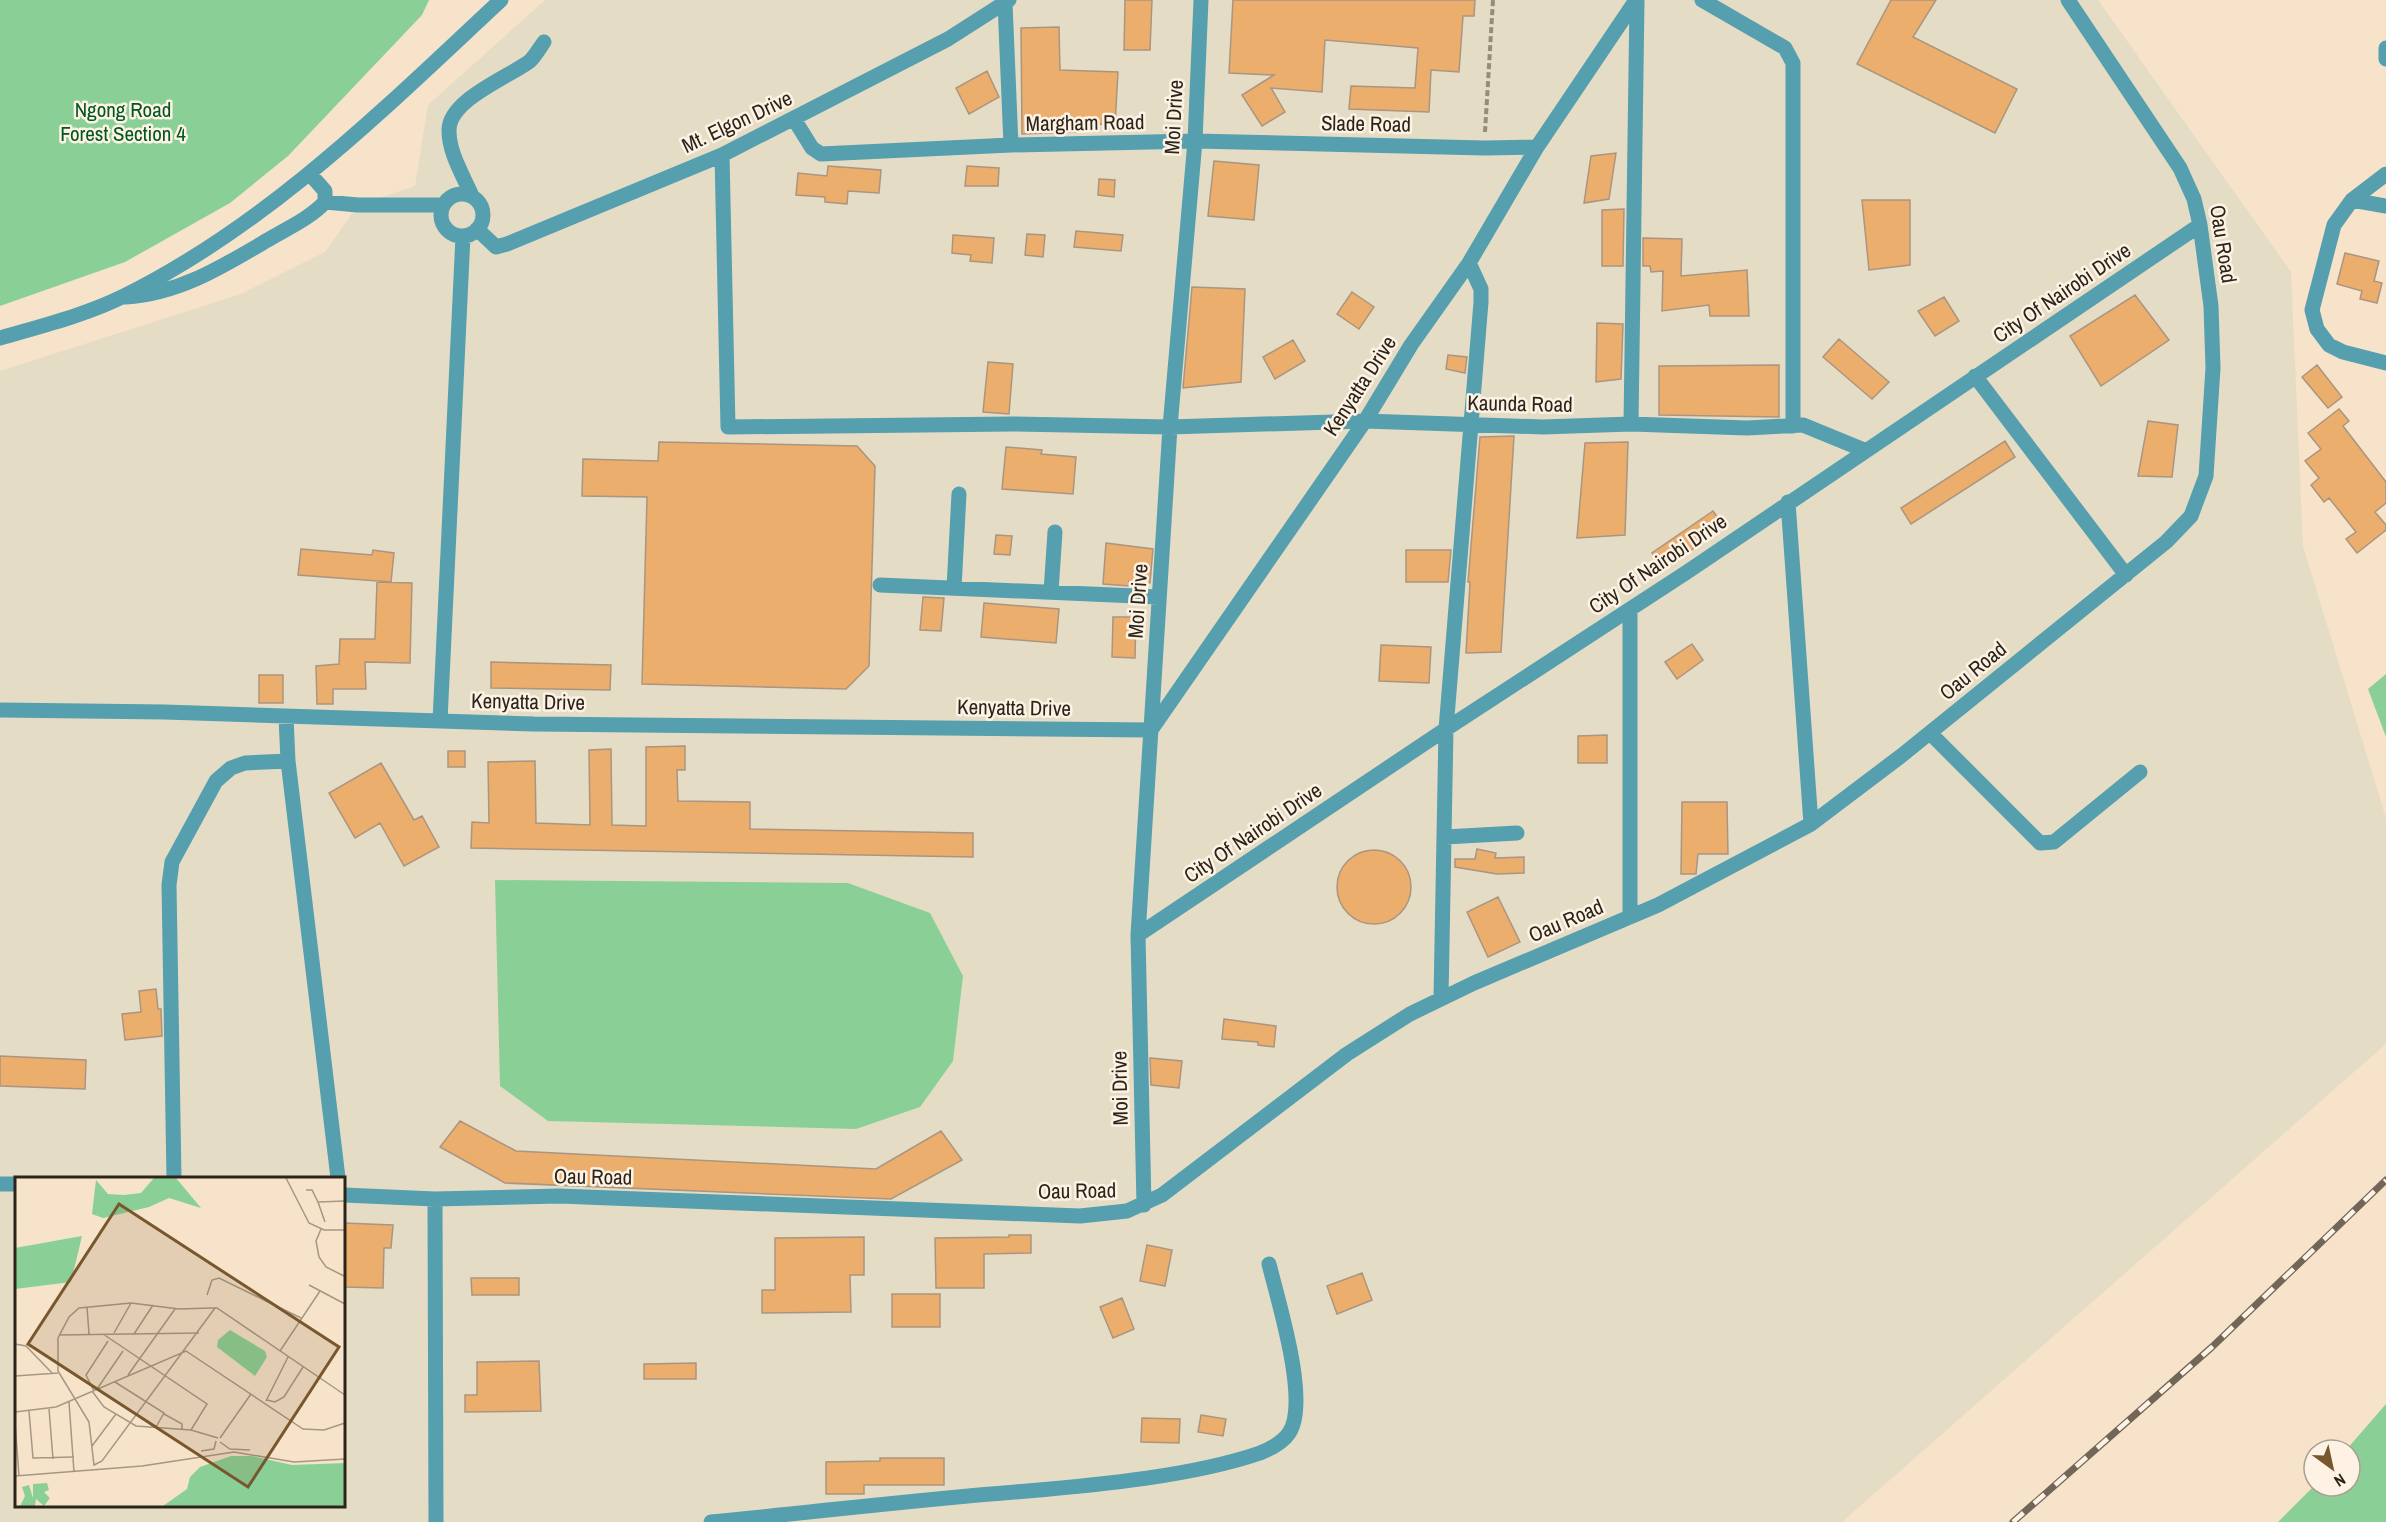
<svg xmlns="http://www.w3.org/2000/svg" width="2386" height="1522" font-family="'Archivo Narrow',sans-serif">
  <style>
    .commercial { fill: #e5dcc6; fill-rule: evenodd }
    .green { fill: #8ad096 }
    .building { fill: #ecae6c; stroke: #aa9580; stroke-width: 1.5 }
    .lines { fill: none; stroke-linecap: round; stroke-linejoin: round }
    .path { stroke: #998b79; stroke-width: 4; stroke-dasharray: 6 3; stroke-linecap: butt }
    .minor { stroke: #559fae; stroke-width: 15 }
    .rail-casing { stroke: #716657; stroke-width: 7 }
    .rail { stroke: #fdf2e3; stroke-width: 4.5; stroke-dasharray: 14; stroke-linecap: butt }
    .labels { text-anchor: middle; stroke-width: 5; stroke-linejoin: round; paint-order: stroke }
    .park-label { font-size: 21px; fill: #005722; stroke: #fdf2e3 }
    .street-label { font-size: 21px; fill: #2b241b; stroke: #fdf2e3 }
    .inset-road { fill: none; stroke: #a59784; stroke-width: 1.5 }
    .view { fill: #78572e; fill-opacity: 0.15; stroke: #78572e; stroke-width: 3 }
    .inset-edge { fill: none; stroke: #2b241b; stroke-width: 3 }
  </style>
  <rect width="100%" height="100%" fill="#f6e3ca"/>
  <!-- commercial -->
  <path class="commercial" d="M545 0H2098L2291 272 2303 546 2386 818V1044L1842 1522H0V371L241 294 325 252 358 205 415 186 428 105ZM16 1178H344V1506H16Z"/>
  <!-- green -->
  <path class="green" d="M0 0H429L422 15 288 156 230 203 125 262 0 306Z
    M2386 674V737L2368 689Z
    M495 880 848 883 930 913 963 976 953 1061 920 1107 856 1129 548 1121 500 1086Z
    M2386 1404V1522H2278L2314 1486H2350V1450H2346Z"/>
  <!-- building -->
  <path class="building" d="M1125 0H1152L1150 50H1124Z
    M1233 0H1475L1474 16H1463L1459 72 1431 70 1429 112 1349 109 1351 86 1415 88 1418 48 1325 40 1322 92 1271 88 1285 112 1262 126 1242 95 1274 75 1229 73Z
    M1891 0H1936L1913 37 2017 89 1995 133 1857 64Z
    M1059 27 1060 70 1118 72 1115 125 1076 123V132L1022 134 1021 28Z
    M987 71 999 97 969 114 956 88Z
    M1616 153 1609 199 1584 203 1591 156Z
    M1214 161 1259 165 1254 220 1208 216Z
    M828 166 881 170 879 193 848 191 847 204 825 202V197L796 195 798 173 827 176Z
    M967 166 999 168 998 186H965Z
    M1099 179 1115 180 1114 197 1098 195Z
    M1862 200H1910V265L1869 270Z
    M1624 209 1623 266H1602V210Z
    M1076 231 1123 235 1121 251 1074 247Z
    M1027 234 1045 235 1043 257 1025 255Z
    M953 235 994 238 992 263 970 261 971 255 952 253Z
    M1643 238 1682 239 1681 276 1747 270 1749 316H1710L1709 305 1662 311 1663 271 1651 272 1650 266H1643Z
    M2345 253 2379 261 2374 281 2382 283 2377 303 2360 299 2362 291 2337 284Z
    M1192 287 1245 289 1241 382 1183 388Z
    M1352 292 1374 307 1359 329 1337 314Z
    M2135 295 2169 340 2101 386 2070 336Z
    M1944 297 1959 321 1935 336 1918 311Z
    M1597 323 1623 324 1621 379 1596 382Z
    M1839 339 1889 382 1872 399 1823 357Z
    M1293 340 1305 361 1275 379 1263 357Z
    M1448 355 1467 357 1465 373 1446 369Z
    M988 362 1013 364 1009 414 983 412Z
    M1779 365V417L1659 415V366Z
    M2317 365 2342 397 2328 408 2302 377Z
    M2339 409 2349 421 2343 426 2386 482V503L2375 512 2386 525V530L2357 553 2346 539 2356 532 2329 498 2324 502 2311 485 2319 478 2305 461 2321 449 2308 433Z
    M2148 421 2178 425 2172 477 2138 476Z
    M1514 436 1501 652 1466 653 1470 582H1468L1480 437Z
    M2005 441 2015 457 1911 524 1901 508Z
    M659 442 857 446 875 466 869 666 846 689 642 684 647 497 582 496 583 459 658 461Z
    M1628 442 1625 535 1577 538 1585 443Z
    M1006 447 1042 450 1041 454 1076 457 1073 494 1002 489Z
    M1713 511 1724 527 1663 570 1652 553Z
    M996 535 1012 536 1010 555 994 554Z
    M1106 543 1153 549 1150 583 1129 581V586L1103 584Z
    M301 549 372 555 373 550 394 553 391 582 298 575Z
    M1406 550H1451L1448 582H1406Z
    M377 582 412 583 410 663 365 662 366 689H333V704H317L316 666 339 664 340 639H375Z
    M923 597 944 598 941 631 920 630Z
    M984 603 1059 609 1056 643 981 637Z
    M1113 617H1136L1135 658 1112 657Z
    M1692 644 1703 660 1677 679 1665 662Z
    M1381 645 1431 647 1429 683 1379 681Z
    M491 662 611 665 610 690 491 688Z
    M259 675H283V703H259Z
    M1607 735V763H1578V736Z
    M685 746V770H677L678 801 750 802V829L973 833V857L471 848 472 822 489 823 488 762 535 761 536 823 590 825 589 750 611 749 612 825 646 826V747Z
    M448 751H465V767H448Z
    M381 763 414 820 422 816 439 847 404 866 380 823 355 838 329 793Z
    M1682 802H1727L1728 854H1698L1696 874H1681Z
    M1477 849 1496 853 1495 858 1524 857V873L1497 874 1455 867V859H1475Z
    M1337 887a37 37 0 1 1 74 0a37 37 0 1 1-74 0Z
    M1498 897 1520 942 1488 957 1467 912Z
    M156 989 158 1009H161L162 1036 125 1040 122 1014 141 1012 139 991Z
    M1224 1019 1276 1026 1274 1047 1258 1045V1042L1222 1039Z
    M0 1056 86 1060 85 1089 0 1086Z
    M1150 1058 1182 1061 1179 1088 1151 1085Z
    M460 1121 516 1151 876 1169 941 1131 962 1160 891 1199 505 1183 440 1147Z
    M344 1223 393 1225 391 1248H384L383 1288 344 1287Z
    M1009 1235H1031V1253L984 1254V1288H936L935 1238 1009 1237Z
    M864 1237V1275H850L851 1312 762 1313V1290H775V1238Z
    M1147 1245 1172 1250 1165 1286 1140 1281Z
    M1362 1273 1372 1300 1337 1314 1327 1286Z
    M471 1278H519V1295H472Z
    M892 1294H940V1327H892Z
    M1122 1298 1134 1329 1113 1338 1100 1307Z
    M539 1361 541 1411 465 1412V1395H477V1362Z
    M696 1363V1379H644V1364Z
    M1201 1415 1226 1419 1223 1436 1198 1432Z
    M1142 1418 1180 1419 1179 1443 1141 1442Z
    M880 1458H944V1485H864V1494H826V1462L880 1461Z"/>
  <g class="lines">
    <!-- path -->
    <path class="path" d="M1485 132 1493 0"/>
    <!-- minor -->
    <path class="minor" d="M1702 0 1785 48 1793 63V426
      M1005 3 1011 145 1195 141 1484 148 1537 147
      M2386 48V59
      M794 119 812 148 821 154 1011 145
      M722 155 728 427 1013 424 1170 427 1365 421 1543 427 1631 424 1747 428 1803 425 1864 450
      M310 174 325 191V202
      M2386 174 2352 200 2334 225 2312 310 2317 329 2329 345 2343 352 2386 363
      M441 215a21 21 0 1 1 42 0a21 21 0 1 1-42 0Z
      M472 196C463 175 449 153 449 131 448 100 509 77 530 61 535 56 539 49 544 42
      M2352 200 2386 206
      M477 229 496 247 507 244 722 155 948 39 1009 0
      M126 297C180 294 225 265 271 238 290 227 310 218 325 202L358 205H443
      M0 338C41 326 86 315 124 296 269 224 384 109 501 0
      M1975 376 2126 575
      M1631 424 1637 0
      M1788 502 1811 824
      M880 585 1159 597
      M954 588 959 494
      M1051 592 1055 532
      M0 710 165 712 534 724 1151 730 1365 421 1411 345 1469 263 1537 147 1636 0
      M286 717 288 761 338 1178
      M440 721 463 236
      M1930 733 2040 843 2054 842 2140 772
      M1445 837 1517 833
      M1630 917V609
      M1138 935 1446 729 1687 572 2200 225
      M1441 998 1446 729 1481 302V289L1469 263
      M174 1178 169 885 172 862 216 781 231 768 245 763 288 761
      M0 1184H16
      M344 1195 435 1199 559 1196 1080 1216 1127 1211 1162 1195 1347 1054 1410 1014 1474 983 1658 905 1811 824 1901 756 2166 542 2191 516 2206 476 2213 368 2211 306 2200 225 2194 199 2180 168 2068 0
      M435 1199 436 1522
      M1144 1205 1138 935 1170 427 1195 141 1201 0
      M711 1522C816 1512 921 1499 1027 1491 1098 1485 1193 1476 1260 1453 1270 1449 1283 1442 1289 1433 1310 1402 1278 1301 1269 1264"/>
    <!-- rail casing -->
    <g class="rail-casing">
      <path id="rail" d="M2013 1522 2212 1347 2386 1180"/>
    </g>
    <!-- rail -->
    <use href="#rail" class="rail"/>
  </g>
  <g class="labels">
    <!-- park labels -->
    <g class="park-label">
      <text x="123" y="117">Ngong Road<tspan x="123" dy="24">Forest Section 4</tspan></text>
    </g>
    <!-- street labels -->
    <g class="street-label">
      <text transform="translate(1174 117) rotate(-87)" y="7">Moi Drive</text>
      <text transform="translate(737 122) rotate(-25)" y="7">Mt. Elgon Drive</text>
      <text transform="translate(1085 123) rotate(-1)" y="7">Margham Road</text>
      <text transform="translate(1366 124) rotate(1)" y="7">Slade Road</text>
      <text transform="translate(2223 244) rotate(81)" y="7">Oau Road</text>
      <text transform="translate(2062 293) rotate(-34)" y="7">City Of Nairobi Drive</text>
      <text transform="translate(1360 386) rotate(-57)" y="7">Kenyatta Drive</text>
      <text transform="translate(1520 404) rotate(1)" y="7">Kaunda Road</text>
      <text transform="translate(1658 564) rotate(-34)" y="7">City Of Nairobi Drive</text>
      <text transform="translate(1138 601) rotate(-86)" y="7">Moi Drive</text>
      <text transform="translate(1973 671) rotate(-39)" y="7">Oau Road</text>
      <text transform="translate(528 702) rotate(1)" y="7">Kenyatta Drive</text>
      <text transform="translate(1014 708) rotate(1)" y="7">Kenyatta Drive</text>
      <text transform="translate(1253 833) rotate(-34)" y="7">City Of Nairobi Drive</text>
      <text transform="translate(1566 921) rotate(-23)" y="7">Oau Road</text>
      <text transform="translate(1120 1088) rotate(-91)" y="7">Moi Drive</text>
      <text transform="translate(593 1177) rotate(1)" y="7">Oau Road</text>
      <text transform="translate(1077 1191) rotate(-1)" y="7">Oau Road</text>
    </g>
  </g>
  <!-- overview -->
  <g transform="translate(15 1177)">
    <rect width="330" height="330" fill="#f6e3ca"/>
    <path d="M139 1H161L186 31 154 21 134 30 88 41 77 37 81 3 93 17 109 18 126 16ZM67 59 56 105 0 112V71ZM215 153 250 174 252 180 240 199 202 170 203 163ZM216 279H237L277 288 330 286V329H148L172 312 175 300 185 290ZM32 306 34 313 29 315 35 321 29 329 21 322 20 329H5L10 319 7 310 14 308 18 321V307Z" fill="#8ad096"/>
    <path class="inset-road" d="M271 1 294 46 309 53H330M291 13H297L303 25 330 24M303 25 310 45M306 52 301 64 304 80 311 90 329 99M294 108 330 127M192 118 197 103 204 101 286 141M72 130 74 157M200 131 87 284 79 288 74 245 43 194V161L54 140 64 131 116 126 164 132 197 131H202L330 218M99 156 116 126M88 157 192 227 176 253M119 157 138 128M44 158 184 156M0 167 11 169 37 196M265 174 305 114M113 198 160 132M0 199 43 196M100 205 149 236 141 250M82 212 108 174M77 214 89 230 121 249 176 253 203 261M79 214 71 198 93 164M252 223 260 225 269 220 288 190M251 224 273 180M54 225 59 295M34 232 38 282M14 234 18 281 59 280M0 235 41 230 171 174 288 252 309 253 330 246M149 237 167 247V252M0 246 4 299M205 261 236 217M205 265 215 272 235 273M77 269 101 237M186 274 199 272 201 264M0 299 127 289 219 275 279 285 330 282"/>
    <path class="view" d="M104 27 324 170 233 310 13 167Z"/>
    <rect width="330" height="330" class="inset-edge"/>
  </g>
  <!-- north arrow -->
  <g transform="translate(2332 1468) rotate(147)"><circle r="28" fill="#fdf2e3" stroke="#a9a093" stroke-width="1.5"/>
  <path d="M0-4.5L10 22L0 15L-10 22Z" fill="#78572e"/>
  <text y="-9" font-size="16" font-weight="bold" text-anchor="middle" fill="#2b241b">N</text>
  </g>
</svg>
